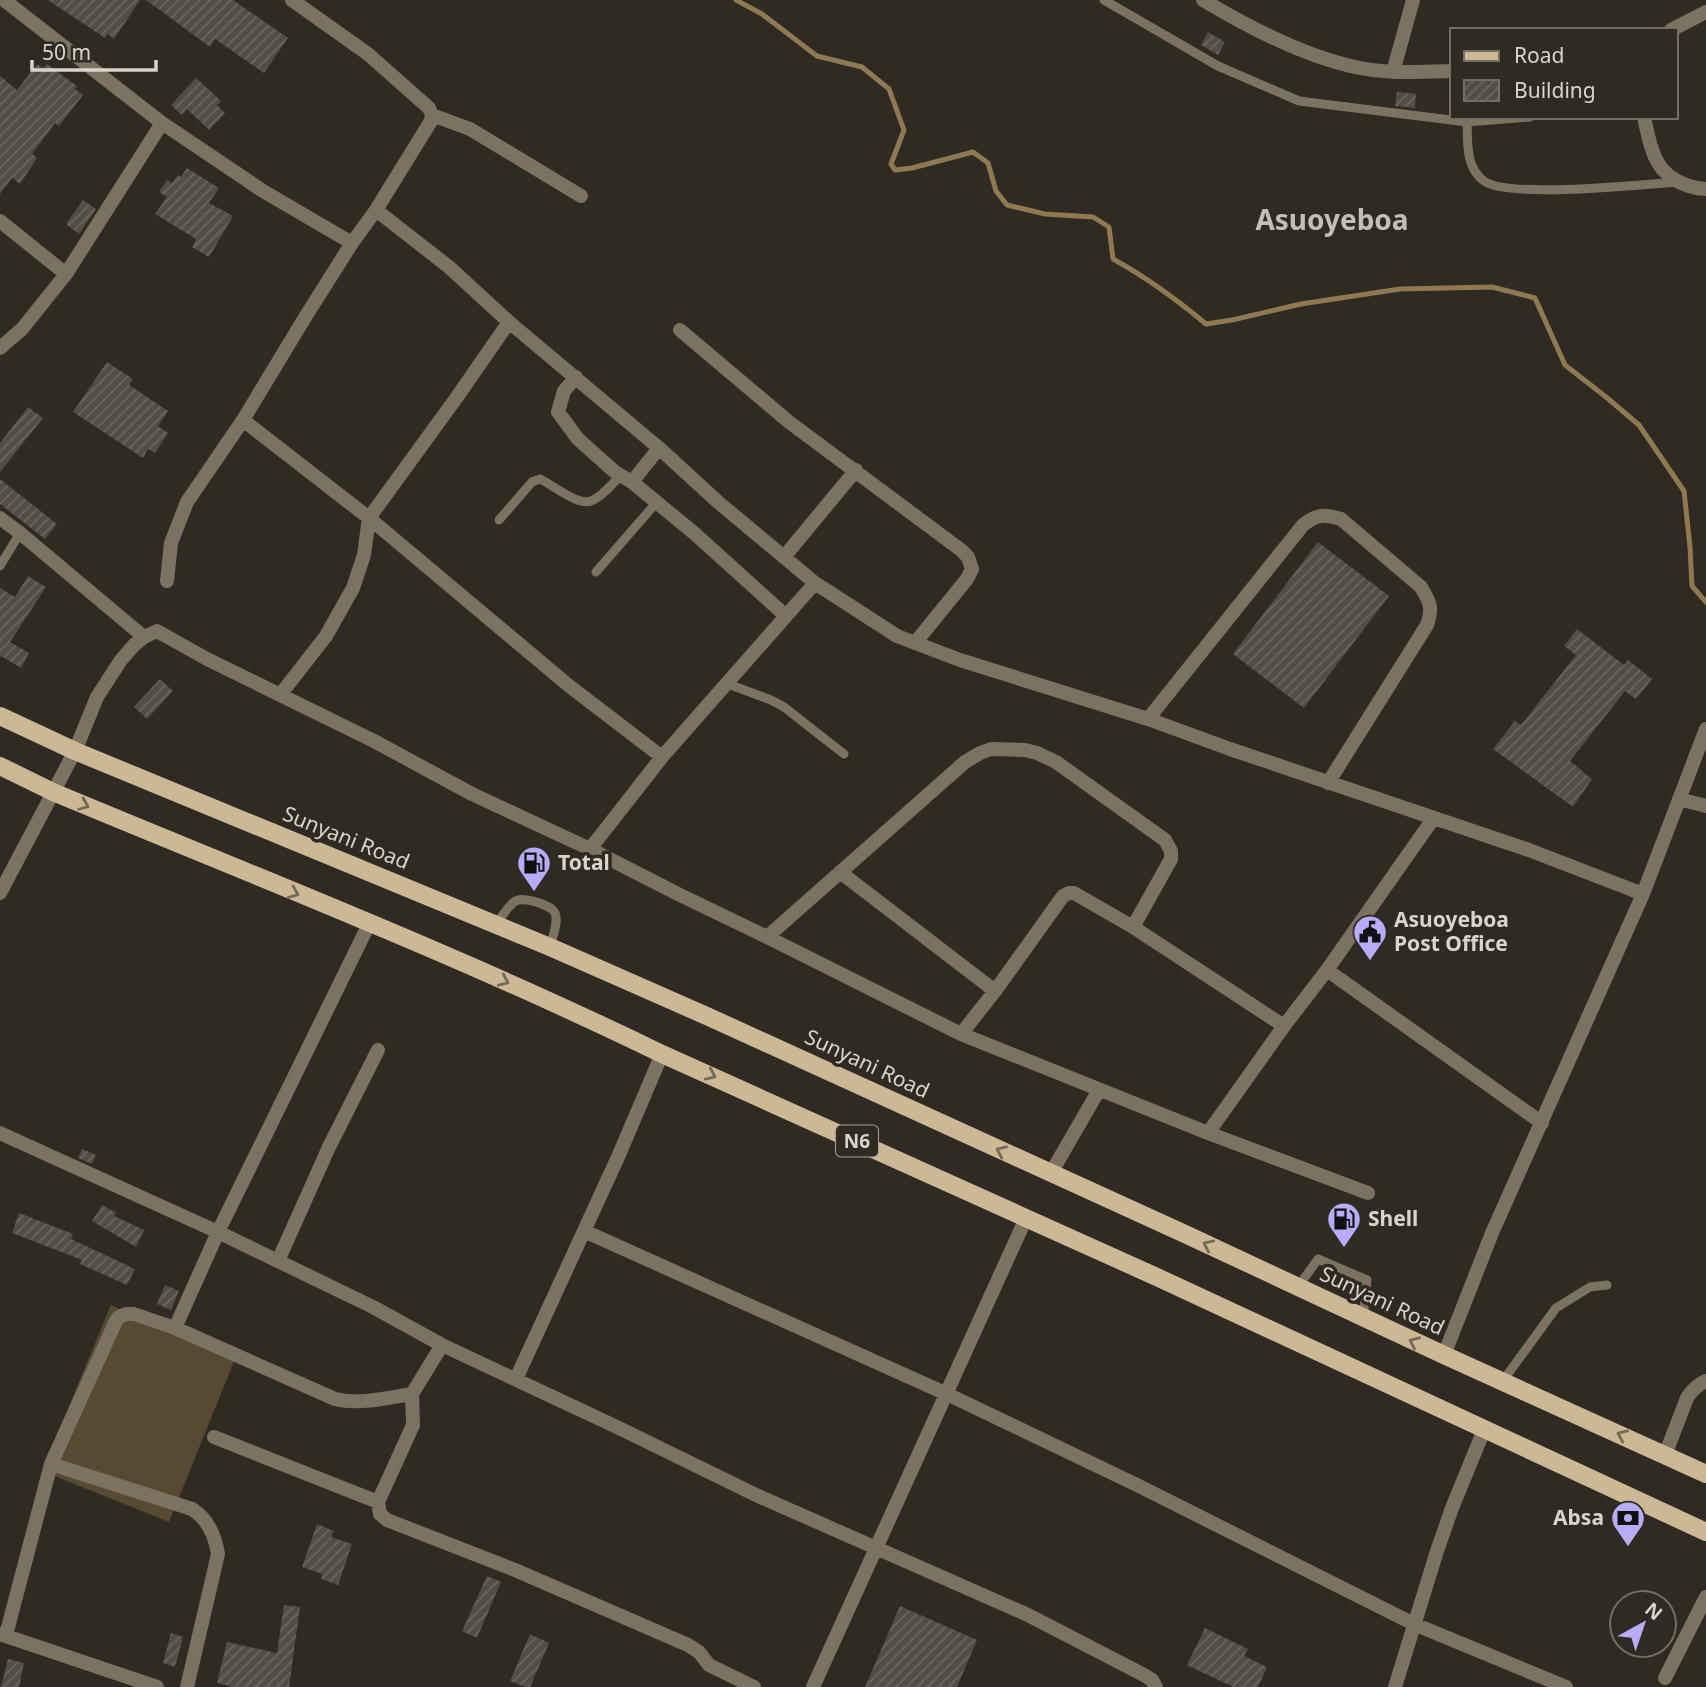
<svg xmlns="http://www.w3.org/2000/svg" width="1706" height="1687" font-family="'Noto Sans',sans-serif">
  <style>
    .pitch { fill: #574a33 }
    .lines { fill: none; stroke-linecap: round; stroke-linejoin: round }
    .stream { stroke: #8f7951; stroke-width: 5 }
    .building { fill: url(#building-hatch) }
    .service { stroke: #7c7261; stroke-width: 9 }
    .minor { stroke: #7c7261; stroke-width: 14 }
    .primary { stroke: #ccb895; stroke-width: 18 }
    .oneway { stroke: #766a56 }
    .labels { text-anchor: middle; stroke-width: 7; stroke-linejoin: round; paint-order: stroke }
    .shield { fill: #2f2a22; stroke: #a5a29b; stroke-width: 2 }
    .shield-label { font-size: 19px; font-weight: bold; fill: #d8d5cf }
    .street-label { font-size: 21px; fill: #d8d5cf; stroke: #2f2a22 }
    .poi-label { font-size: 21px; font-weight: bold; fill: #d8d5cf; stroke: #2f2a22; text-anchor: start }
    .district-label { font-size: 28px; font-weight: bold; fill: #c5beb4; stroke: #2f2a22 }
  </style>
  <defs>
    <pattern id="building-hatch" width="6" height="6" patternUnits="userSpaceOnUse" patternTransform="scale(1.75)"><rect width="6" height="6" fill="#534e45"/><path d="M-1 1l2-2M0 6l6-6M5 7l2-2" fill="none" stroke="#6b675f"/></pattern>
  </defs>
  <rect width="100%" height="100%" fill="#2f2a22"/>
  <!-- pitch -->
  <path class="pitch" d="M111 1305 235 1359 169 1522 42 1471Z"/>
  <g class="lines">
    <!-- stream -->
    <path class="stream" d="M736 0 762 14 817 56 862 67 889 89 904 130 891 164 895 170 912 168 973 152 988 163 996 191 1007 205 1045 214 1093 217 1109 227 1113 259C1146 277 1176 299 1206 324L1232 320 1301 304 1400 289 1492 287 1535 298 1565 365 1606 397 1639 425 1684 491 1690 547 1692 586 1706 602"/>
  </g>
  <!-- building -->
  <path class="building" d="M48 0H140L114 39 108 34 105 38Z
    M146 0H233L288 38 264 73 215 39 210 47Z
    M1208 32 1225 42 1218 55 1201 45Z
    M37 64 43 68 47 64 77 86 75 89 83 95 59 126 55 123 32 154 37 158 20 184 12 178 0 194V76L17 90Z
    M196 78 221 101 217 105 225 113 209 130 187 109 182 115 171 105Z
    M1397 92 1416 94 1415 108 1395 106Z
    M187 168 219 188 209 203 233 216 209 257 192 247 196 239 155 214 167 197 159 192 167 180 172 183 178 175 181 177Z
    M83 200 96 209 79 234 66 224Z
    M107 362 133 379 129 385 168 411 158 426 168 433 155 453 148 449 143 458 73 412Z
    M28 407 43 418 0 472V443Z
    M0 479 57 524 45 539 0 504Z
    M1318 542 1389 596 1304 708 1233 654Z
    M28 576 46 587 10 642 29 653 21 668 1 656 0 658V588L15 597Z
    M1577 629 1624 665 1628 660 1652 679 1636 699 1625 691 1570 761 1592 779 1573 807 1493 749 1515 721 1521 725 1576 655 1564 646Z
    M160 679 173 691 147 719 134 707Z
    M82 1149 96 1155 92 1164 78 1158Z
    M102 1205 116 1213 114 1216 144 1230 136 1247 92 1221Z
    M19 1213 73 1234 71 1239 135 1269 127 1285 80 1264 82 1260 12 1233Z
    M165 1285 179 1291 171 1310 157 1304Z
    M317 1524 334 1531 331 1537 352 1544 338 1585 321 1579 322 1574 302 1567Z
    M487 1576 501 1582 477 1638 462 1631Z
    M284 1605 300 1607 289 1687H233L217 1683 227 1642 277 1653Z
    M900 1606 977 1640 957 1687H865Z
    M1205 1628 1248 1649 1244 1656 1267 1667 1258 1687H1233L1187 1665Z
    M171 1633 183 1637 175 1667 163 1663Z
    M530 1634 549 1643 530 1687H525L510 1681Z
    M8 1659 24 1663 19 1687H1Z"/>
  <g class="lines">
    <!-- service -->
    <path class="service" d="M1104 0 1218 66 1299 101 1467 122 1530 117
      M1467 122C1468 143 1465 167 1484 181 1508 199 1643 184 1678 182
      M499 520 532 482 540 479C553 485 578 506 591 501 602 497 613 483 621 475
      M0 566 20 533
      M596 572 656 503
      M728 684 771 700 784 707 844 754
      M496 925C501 918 507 907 514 902 522 895 551 905 555 913 559 922 552 938 550 947
      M1298 1287 1318 1259 1367 1280 1363 1318
      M1502 1382 1556 1308 1590 1287 1607 1285"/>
    <!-- minor -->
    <path class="minor" d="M4 0 162 123 263 191 352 243
      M292 0 368 54 429 108 432 115 470 129 581 196
      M1203 0C1248 27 1303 56 1355 67 1387 74 1420 72 1452 71
      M1671 30 1706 12
      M1393 72 1413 0
      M1644 117C1647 130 1649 144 1655 157 1663 177 1685 188 1706 189
      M376 210 449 267 509 322 659 448 718 502 815 583 897 636 960 660 1148 719 1230 749 1529 850 1643 894
      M0 221 66 274
      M680 330 789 422 961 550 968 557 972 569 967 579 915 643
      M0 348 22 329 66 274 162 123
      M576 377 564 391 558 412 578 439 615 472 632 482 694 533 786 616
      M243 420 369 518 568 685 662 757
      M632 482 659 448
      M0 518 20 533 144 637
      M784 557 856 470
      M167 581 171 543 187 502 243 420 304 319 352 243 376 210 431 121 432 115
      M280 695 326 636 353 588 364 555 369 518 457 397 509 322
      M1148 719 1303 525C1317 514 1324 514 1341 519L1421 587C1430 602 1433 608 1427 625L1328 783
      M1679 799 1706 806
      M590 849 662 757 815 583
      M840 872 995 991
      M0 893 75 751 97 697 121 660 134 645 144 637 157 631 207 659 374 741 472 794 590 849 678 894 767 937 961 1034 1208 1133 1368 1193
      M767 937 965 762 980 753 991 749 1025 750 1037 753 1056 762 1165 840 1171 851V859L1133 927
      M1327 970 1542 1123
      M961 1034 995 991 1063 896 1069 893H1074L1133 927 1284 1026
      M0 1133 218 1232 373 1307 442 1345 619 1428 756 1495 1028 1615 1144 1675 1152 1680 1156 1687
      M1208 1133 1284 1026 1327 970 1433 819
      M1051 1173 1099 1090
      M584 1231 947 1394 1137 1485 1414 1624 1566 1687
      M278 1261 329 1147 378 1050
      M175 1328 218 1232 369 924
      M1444 1355 1492 1233 1643 894 1706 729
      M516 1379 618 1157 662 1054
      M412 1394 413 1425 378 1502 380 1514 387 1520 515 1570 688 1645 699 1652 709 1665 754 1687
      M214 1437 378 1502
      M1665 1455 1687 1398C1692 1390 1697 1385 1706 1381
      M51 1464 192 1509C208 1519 215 1535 218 1554L187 1687
      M0 1634 157 1687
      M6 1635 51 1464 115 1323 119 1317 126 1314H134L175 1328 335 1399C359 1405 387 1398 412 1394L442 1345
      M1665 1678 1706 1597
      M813 1687 1026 1218
      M1395 1687 1437 1551 1452 1508 1484 1430"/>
    <!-- primary -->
    <path class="primary" d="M0 716 75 751 550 947 709 1017 1185 1234 1444 1355 1706 1474
      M0 766 53 792C257 877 463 957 662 1054L1159 1278 1706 1532"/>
  </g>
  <!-- one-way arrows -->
  <defs><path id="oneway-chevron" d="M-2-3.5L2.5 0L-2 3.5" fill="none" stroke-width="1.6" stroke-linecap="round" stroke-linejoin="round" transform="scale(1.75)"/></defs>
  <g class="oneway">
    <use href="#oneway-chevron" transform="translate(84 805) rotate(23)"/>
    <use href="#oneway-chevron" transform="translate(294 893) rotate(22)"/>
    <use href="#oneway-chevron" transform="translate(504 981) rotate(24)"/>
    <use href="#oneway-chevron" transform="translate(711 1075) rotate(24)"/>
    <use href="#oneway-chevron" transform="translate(1001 1151) rotate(-156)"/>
    <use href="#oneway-chevron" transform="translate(1208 1245) rotate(-155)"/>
    <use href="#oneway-chevron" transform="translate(1414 1342) rotate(-155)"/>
    <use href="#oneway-chevron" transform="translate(1622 1435) rotate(-156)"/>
  </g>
  <!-- icons -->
  <defs>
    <g id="fuel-pin" transform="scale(1.75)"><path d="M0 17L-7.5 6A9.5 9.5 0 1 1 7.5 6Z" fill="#b8abf7" stroke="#2f2a22"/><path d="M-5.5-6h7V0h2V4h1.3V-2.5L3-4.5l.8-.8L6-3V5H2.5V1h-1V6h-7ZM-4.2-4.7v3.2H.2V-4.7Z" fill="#111"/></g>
    <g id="civic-pin" transform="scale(1.75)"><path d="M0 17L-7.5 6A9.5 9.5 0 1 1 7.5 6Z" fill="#b8abf7" stroke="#2f2a22"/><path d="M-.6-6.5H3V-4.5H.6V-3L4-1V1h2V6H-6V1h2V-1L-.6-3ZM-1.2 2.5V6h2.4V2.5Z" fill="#111"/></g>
    <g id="bank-pin" transform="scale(1.75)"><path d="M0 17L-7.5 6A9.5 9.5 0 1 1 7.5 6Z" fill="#b8abf7" stroke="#2f2a22"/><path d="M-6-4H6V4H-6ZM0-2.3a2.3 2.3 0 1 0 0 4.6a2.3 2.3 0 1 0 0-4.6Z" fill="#111"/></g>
  </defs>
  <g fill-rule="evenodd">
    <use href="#fuel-pin" x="534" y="863"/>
    <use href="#civic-pin" x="1370" y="932"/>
    <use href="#fuel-pin" x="1344" y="1219"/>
    <use href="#bank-pin" x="1628" y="1518"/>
  </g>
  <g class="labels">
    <!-- shield labels -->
    <rect class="shield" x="836" y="1125.5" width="42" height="31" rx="5"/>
    <g class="shield-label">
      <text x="857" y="1148">N6</text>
    </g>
    <!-- street labels -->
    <g class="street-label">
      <text transform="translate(346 838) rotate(22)" y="7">Sunyani Road</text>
      <text transform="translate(867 1064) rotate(25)" y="7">Sunyani Road</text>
      <text transform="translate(1382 1301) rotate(25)" y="7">Sunyani Road</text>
    </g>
    <!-- poi labels -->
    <g class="poi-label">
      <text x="558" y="870">Total</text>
      <text x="1394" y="927">Asuoyeboa<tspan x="1394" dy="24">Post Office</tspan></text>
      <text x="1368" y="1226">Shell</text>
      <text x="1604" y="1525" text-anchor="end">Absa</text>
    </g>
    <!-- district labels -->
    <g class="district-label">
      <text x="1332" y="230">Asuoyeboa</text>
    </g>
  </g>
  <!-- legend -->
  <rect x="1450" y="28" width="228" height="91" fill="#2f2a22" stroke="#736e67" stroke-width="2"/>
  <rect x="1464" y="51" width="35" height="10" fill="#ccb895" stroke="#736e67" stroke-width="2"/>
  <text x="1514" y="63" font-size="21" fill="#d8d5cf">Road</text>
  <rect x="1464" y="80" width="35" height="21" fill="url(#building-hatch)" stroke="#736e67" stroke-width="2"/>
  <text x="1514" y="98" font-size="21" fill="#d8d5cf">Building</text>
  <!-- north arrow -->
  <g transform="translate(1643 1624) rotate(40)"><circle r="33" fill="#2f2a22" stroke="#736e67" stroke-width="2"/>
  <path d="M0-5L12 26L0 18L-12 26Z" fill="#b8abf7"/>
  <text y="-10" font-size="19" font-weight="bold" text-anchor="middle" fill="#d8d5cf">N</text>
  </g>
  <!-- scale -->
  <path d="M32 60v10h124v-10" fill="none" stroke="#d8d5cf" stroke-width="3.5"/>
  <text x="42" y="60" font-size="21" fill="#d8d5cf" stroke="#2f2a22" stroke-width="5" paint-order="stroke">50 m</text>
</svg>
